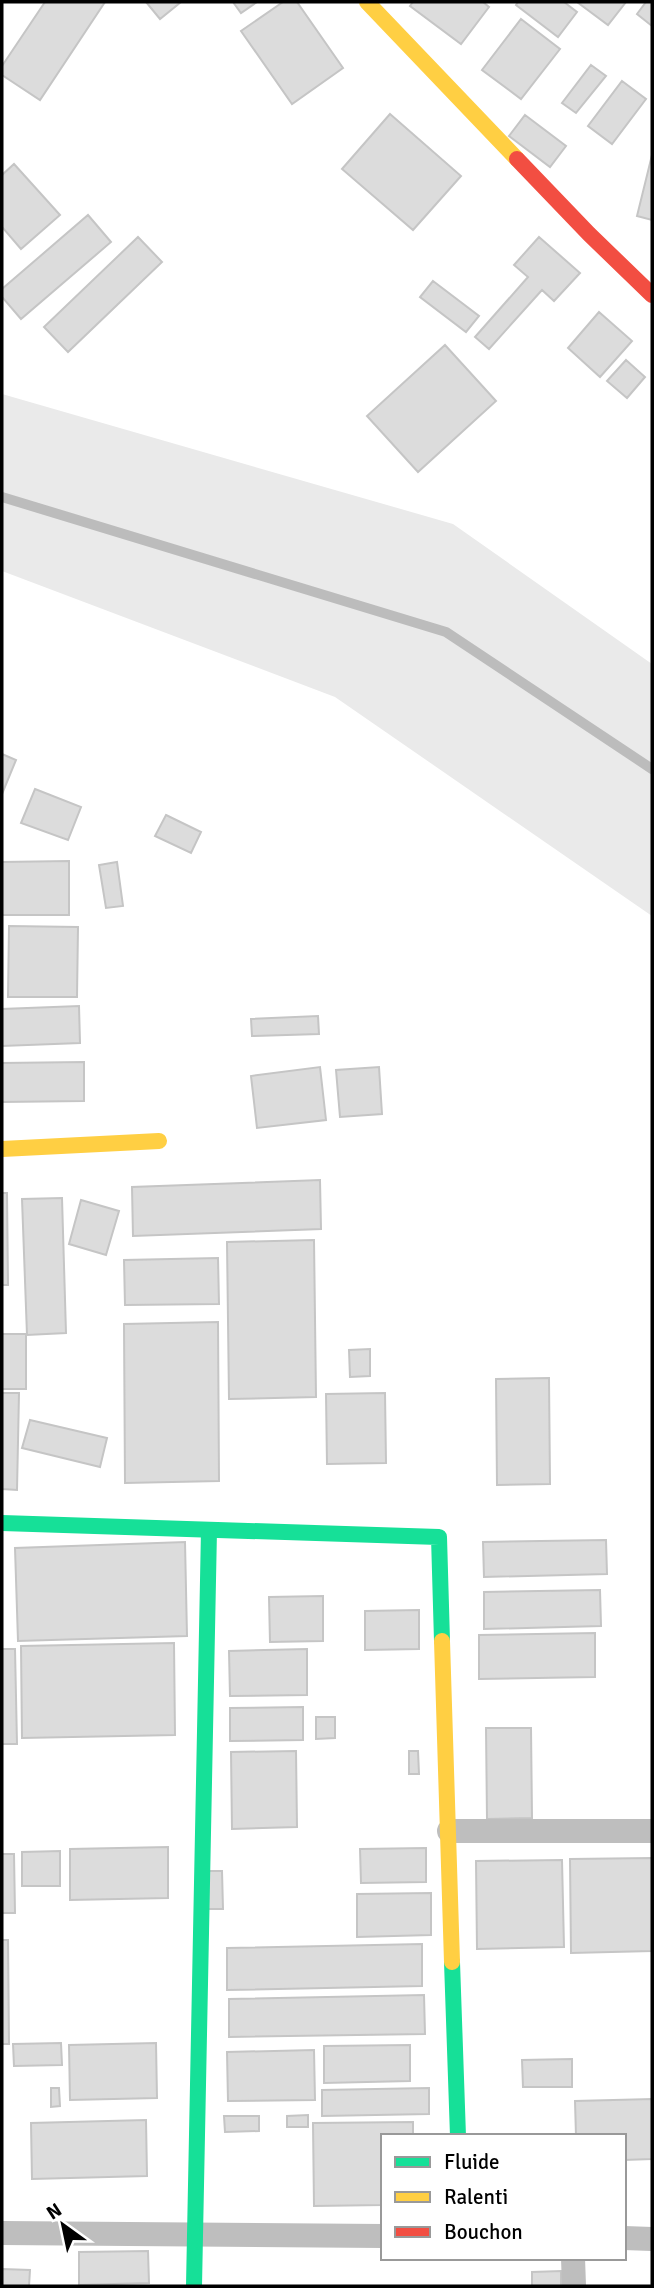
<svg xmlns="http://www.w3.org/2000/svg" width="654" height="2288" font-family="Signika,sans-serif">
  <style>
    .green { fill: #eaeaea }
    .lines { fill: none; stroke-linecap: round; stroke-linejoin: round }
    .stream { stroke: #bcbcbc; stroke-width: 10 }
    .building { fill: #dcdcdc; stroke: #c5c5c5; stroke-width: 2 }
    .street { stroke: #bebebe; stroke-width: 24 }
    .fast { stroke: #16e098; stroke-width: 16 }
    .slow { stroke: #ffcf43; stroke-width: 16 }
    .jam { stroke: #f24e42; stroke-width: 16 }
  </style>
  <rect width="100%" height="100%" fill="#fff"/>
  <!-- green -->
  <path class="green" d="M2 394 453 524 652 664V916L335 697 2 571Z"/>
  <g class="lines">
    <!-- stream -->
    <path class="stream" d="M2 497 446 632 652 769"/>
  </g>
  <!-- building -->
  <path class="building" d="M45 2H105L40 100 2 75V66Z
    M146 2H181L160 19Z
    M233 2H257L241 13Z
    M283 2H297L343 68 292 104 241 31Z
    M413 2H483L489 7 461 44 410 6Z
    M518 2H564L577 12 558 37 516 5Z
    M577 2H626L608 25Z
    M646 2H652V26L637 14Z
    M521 19 560 49 521 99 482 70Z
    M591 65 606 76 576 113 562 103Z
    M622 81 646 99 612 144 588 126Z
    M390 114 461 176 413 230 342 169Z
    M525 115 566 146 550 167 509 136Z
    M652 155V220L637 216Z
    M14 164 60 215 21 249 2 227V175Z
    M88 215 111 242 21 319 2 297V289Z
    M138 237 162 262 68 352 44 327Z
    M539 237 580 273 554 301 542 290 489 349 475 337 528 277 514 265Z
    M433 281 479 316 466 332 420 297Z
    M599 312 632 341 600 377 568 348Z
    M445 345 496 401 418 472 367 416Z
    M626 360 645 377 627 398 607 381Z
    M2 754 16 760 2 794Z
    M35 789 81 807 68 840 21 823Z
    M166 815 201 832 191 853 155 836Z
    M69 861V915H2V862Z
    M117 862 123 906 106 908 99 865Z
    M9 926 78 927 77 997H8Z
    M79 1006 80 1043 2 1046V1009Z
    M318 1016 319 1034 252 1036 251 1019Z
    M84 1062V1101L2 1102V1063Z
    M320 1067 326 1120 257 1128 251 1076Z
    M379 1067 382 1114 340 1117 336 1070Z
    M320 1180 321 1229 133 1236 132 1187Z
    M2 1193H7L8 1285H2Z
    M62 1198 66 1333 27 1335 22 1199Z
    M81 1200 119 1211 106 1255 69 1244Z
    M314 1240 316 1397 229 1399 227 1242Z
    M218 1258 219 1304 125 1305 124 1260Z
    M218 1322 219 1481 125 1483 124 1324Z
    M2 1334H26V1389H2Z
    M370 1349V1376L350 1377 349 1350Z
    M549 1378 550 1484 497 1485 496 1379Z
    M2 1393H19L17 1490 2 1489Z
    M385 1393 386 1463 327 1464 326 1394Z
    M30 1420 107 1438 100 1467 22 1448Z
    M606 1540 607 1574 484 1577 483 1542Z
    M185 1542 187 1636 18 1641 15 1548Z
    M600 1590 601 1626 484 1629V1592Z
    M323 1596V1641L270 1642 269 1597Z
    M419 1610V1649L365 1650V1611Z
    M595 1633V1677L479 1679V1635Z
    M174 1643 175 1735 22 1738 21 1646Z
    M2 1649H15L17 1744H2Z
    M307 1649V1695L230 1696 229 1651Z
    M303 1707V1740L230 1741V1708Z
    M316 1717H335V1738L316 1739Z
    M486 1728H531L532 1818 487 1819Z
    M296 1751 297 1827 232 1829 231 1752Z
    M409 1751H418L419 1774H409Z
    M168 1847V1898L70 1900V1849Z
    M426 1848V1882L361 1883 360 1849Z
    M60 1851V1886H22V1852Z
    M2 1854H14L15 1913H2Z
    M652 1858V1951L571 1953 570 1859Z
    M562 1860 564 1947 477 1949 476 1861Z
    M207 1871H222L223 1909H208Z
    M431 1893V1935L357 1937V1894Z
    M2 1940H8L9 2044H2Z
    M422 1944V1986L227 1990V1948Z
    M424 1995 425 2034 229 2037V1999Z
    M61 2043 62 2065 14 2066 13 2044Z
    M156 2043 157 2098 70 2100 69 2045Z
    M410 2045V2081L324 2083V2046Z
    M314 2050 315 2100 228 2101 227 2052Z
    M572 2059V2087H523L522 2060Z
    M51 2088H59L60 2106 51 2107Z
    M429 2088V2114L322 2116V2090Z
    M652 2099V2159L624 2160V2136H576L575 2101Z
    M308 2115V2127H287V2116Z
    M224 2116H259V2131L225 2132Z
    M146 2120 147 2176 32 2179 31 2123Z
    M413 2122V2136H383V2205L314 2206 313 2123Z
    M148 2251 149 2283 79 2285V2252Z
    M2 2269 30 2270 29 2286H2Z
    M561 2271V2286H532V2272Z"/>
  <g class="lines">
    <!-- street -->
    <path class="street" d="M449 1831H652
      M2 2233 383 2236
      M624 2238 652 2239
      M573 2258 574 2286"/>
    <!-- fast -->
    <path class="fast" d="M2 1523 439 1537 442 1641
      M452 1962 458 2136
      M194 2286 209 1530"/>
    <!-- slow -->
    <path class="slow" d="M367 2 517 159
      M2 1149 159 1141
      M442 1641 452 1962"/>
    <!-- jam -->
    <path class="jam" d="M517 159 589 234 652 295"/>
  </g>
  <!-- border -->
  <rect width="654" height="2288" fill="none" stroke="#000000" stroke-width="7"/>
  <!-- legend -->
  <rect x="381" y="2134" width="245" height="126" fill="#ffffff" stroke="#999999" stroke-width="2"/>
  <rect x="395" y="2157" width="35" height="10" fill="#16e098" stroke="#999999" stroke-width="2"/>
  <text x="444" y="2169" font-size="21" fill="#000000">Fluide</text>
  <rect x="395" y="2192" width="35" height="10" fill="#ffcf43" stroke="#999999" stroke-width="2"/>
  <text x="444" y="2204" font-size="21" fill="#000000">Ralenti</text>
  <rect x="395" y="2227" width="35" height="10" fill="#f24e42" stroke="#999999" stroke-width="2"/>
  <text x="444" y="2239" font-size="21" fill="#000000">Bouchon</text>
  <!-- north arrow -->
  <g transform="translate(63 2225) rotate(327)" stroke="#ffffff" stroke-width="5" paint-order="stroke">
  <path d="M0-5L12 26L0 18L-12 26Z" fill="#000000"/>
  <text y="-10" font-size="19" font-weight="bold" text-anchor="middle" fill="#000000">N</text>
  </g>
</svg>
